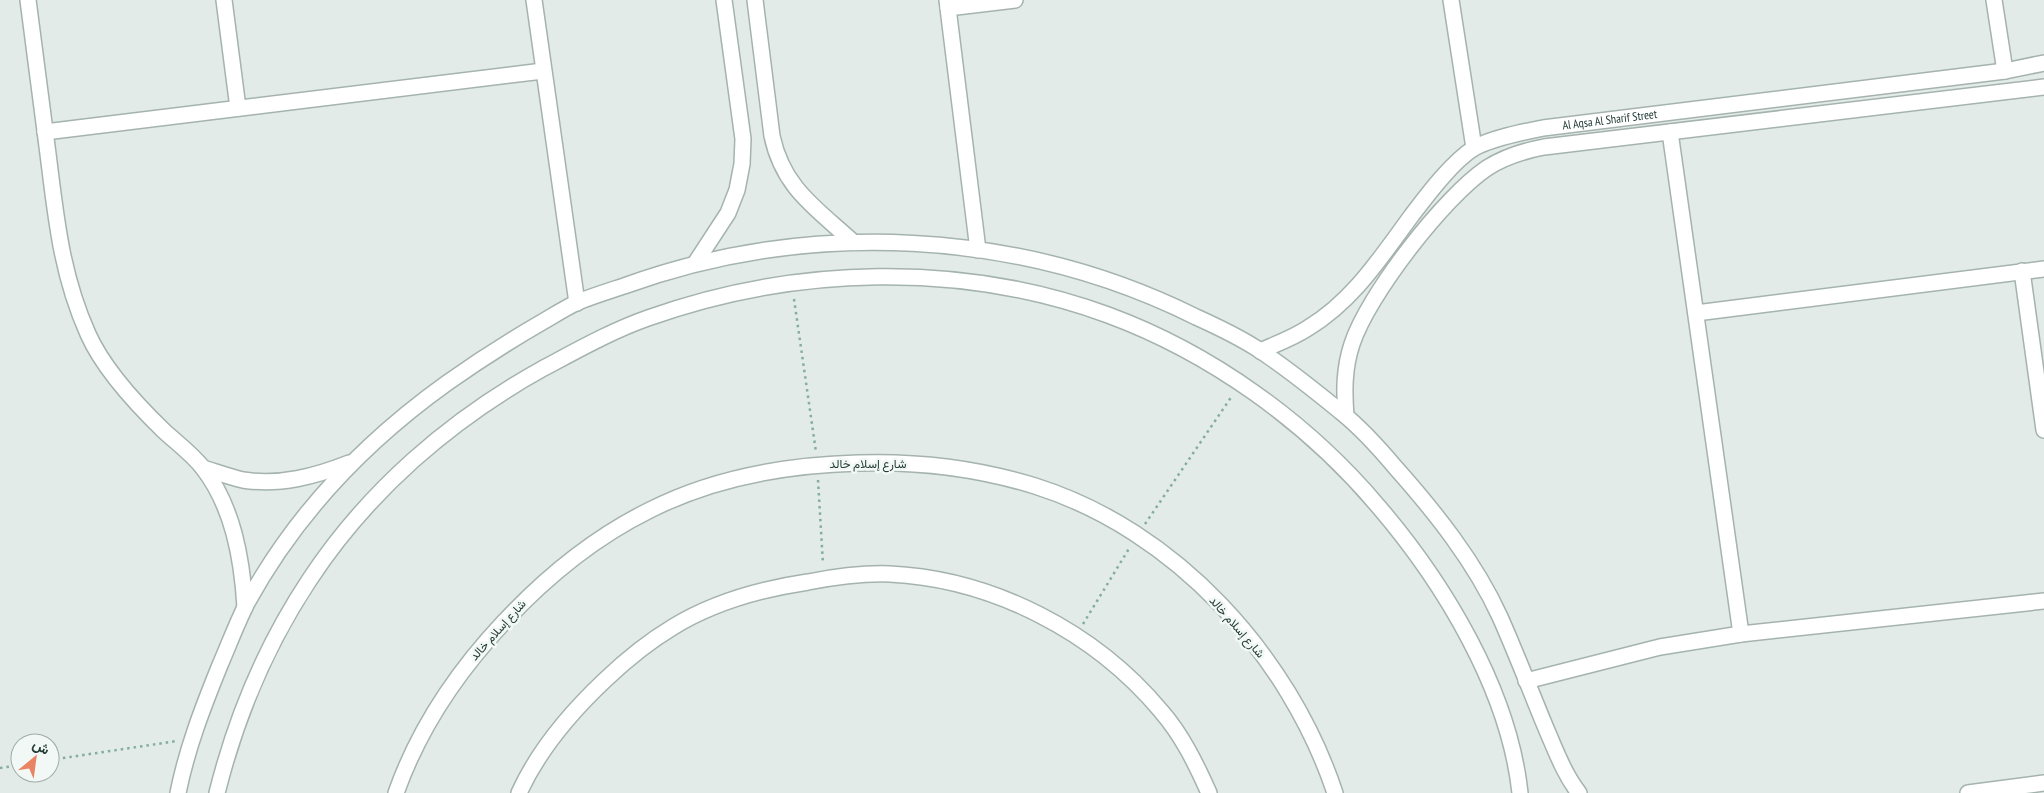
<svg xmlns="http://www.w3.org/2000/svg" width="2044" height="793" font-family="'PT Sans Narrow',Vazirmatn,sans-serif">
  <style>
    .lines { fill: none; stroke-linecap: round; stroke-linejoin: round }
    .minor-casing { stroke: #a5b3ae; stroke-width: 18 }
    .path { stroke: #84ada0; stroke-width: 2.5; stroke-dasharray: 2.5 4; stroke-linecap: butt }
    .minor { stroke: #fff; stroke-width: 15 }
    .labels { text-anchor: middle; stroke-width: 5; stroke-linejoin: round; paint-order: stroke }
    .street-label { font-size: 12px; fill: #233b35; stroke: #f2f8f5 }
  </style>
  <rect width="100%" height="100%" fill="#e2ebe7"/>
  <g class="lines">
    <!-- minor casing -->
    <g class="minor-casing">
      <g id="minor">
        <path d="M28 0C35 51 41 103 48 154 56 217 61 274 88 334 104 370 136 404 164 431 177 443 192 454 203 468 233 507 242 558 245 607"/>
        <path d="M224 0 238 108"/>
        <path d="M534 0 577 303"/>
        <path d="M755 0 772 136C783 188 816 208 853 242"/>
        <path d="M947 0 978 250"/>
        <path d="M1451 0 1474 148"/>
        <path d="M1994 0 2005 71"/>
        <path d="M948 8 1015 0"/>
        <path d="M45 132 543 71"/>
        <path d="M1670 132 1741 634"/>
        <path d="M696 262 728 213 737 190 742 164 743 139 724 0"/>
        <path d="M2022 271 2044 430"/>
        <path d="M1696 313 2044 269"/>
        <path id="s1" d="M1260 351C1276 344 1293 338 1308 328 1353 301 1381 257 1412 215 1428 194 1452 162 1474 148 1492 138 1523 132 1543 128L2005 71 2044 63"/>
        <path d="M1346 416C1344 391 1344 368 1352 344 1368 295 1444 197 1487 168 1504 157 1523 151 1544 147L2044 87"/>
        <path d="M203 468C216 472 230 477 243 480 280 486 316 476 349 463"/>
        <path d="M1526 681 1660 647 1741 634 2044 601"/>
        <path d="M178 793C187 748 203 707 220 665 229 644 237 623 247 603 295 515 366 441 447 383 478 361 511 340 544 321 556 314 567 307 578 302 593 296 609 291 624 286 809 219 1019 229 1196 317 1216 326 1237 336 1256 348 1286 367 1314 390 1341 412 1361 428 1379 448 1395 467 1435 512 1475 562 1500 617 1517 655 1532 695 1548 733 1557 754 1565 775 1579 793"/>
        <path d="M217 793C236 717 266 645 310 579 368 491 450 420 542 369 576 351 611 331 648 318 794 266 961 261 1108 315 1211 353 1307 422 1378 506 1444 583 1509 690 1520 793"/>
        <path d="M396 793C419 728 457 672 504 622 547 576 593 538 650 510 715 477 786 465 858 463 919 461 977 468 1035 486 1175 530 1289 655 1335 793"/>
        <path d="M519 793C539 749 570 713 605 680 626 660 648 642 673 627 714 602 761 589 808 582 834 577 863 573 890 574 993 579 1095 632 1161 711 1182 735 1196 764 1209 793"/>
        <path d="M1968 793 2044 783"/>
      </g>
    </g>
    <!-- path -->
    <path class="path" d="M794 299 816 452
      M818 480 823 564
      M1145 524 1232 396
      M1083 624 1130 547
      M50 760 177 741
      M0 768 20 765"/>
    <!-- minor -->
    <use href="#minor" class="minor"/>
  </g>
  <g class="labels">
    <!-- street labels -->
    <g class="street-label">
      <text dy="4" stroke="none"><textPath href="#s1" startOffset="439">Al Aqsa Al Sharif Street</textPath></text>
      <text x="868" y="468">شارع إسلام خالد</text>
      <text transform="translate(1237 627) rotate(49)" y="4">شارع إسلام خالد</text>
      <text transform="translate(498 630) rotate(-48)" y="4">شارع إسلام خالد</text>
    </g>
  </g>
  <!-- north arrow -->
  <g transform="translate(35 758) rotate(29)"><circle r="24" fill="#f2f8f5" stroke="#9faca8"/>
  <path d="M0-4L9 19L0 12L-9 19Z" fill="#ea8361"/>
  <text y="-8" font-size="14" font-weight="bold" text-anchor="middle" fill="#233b35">ش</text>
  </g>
</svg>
